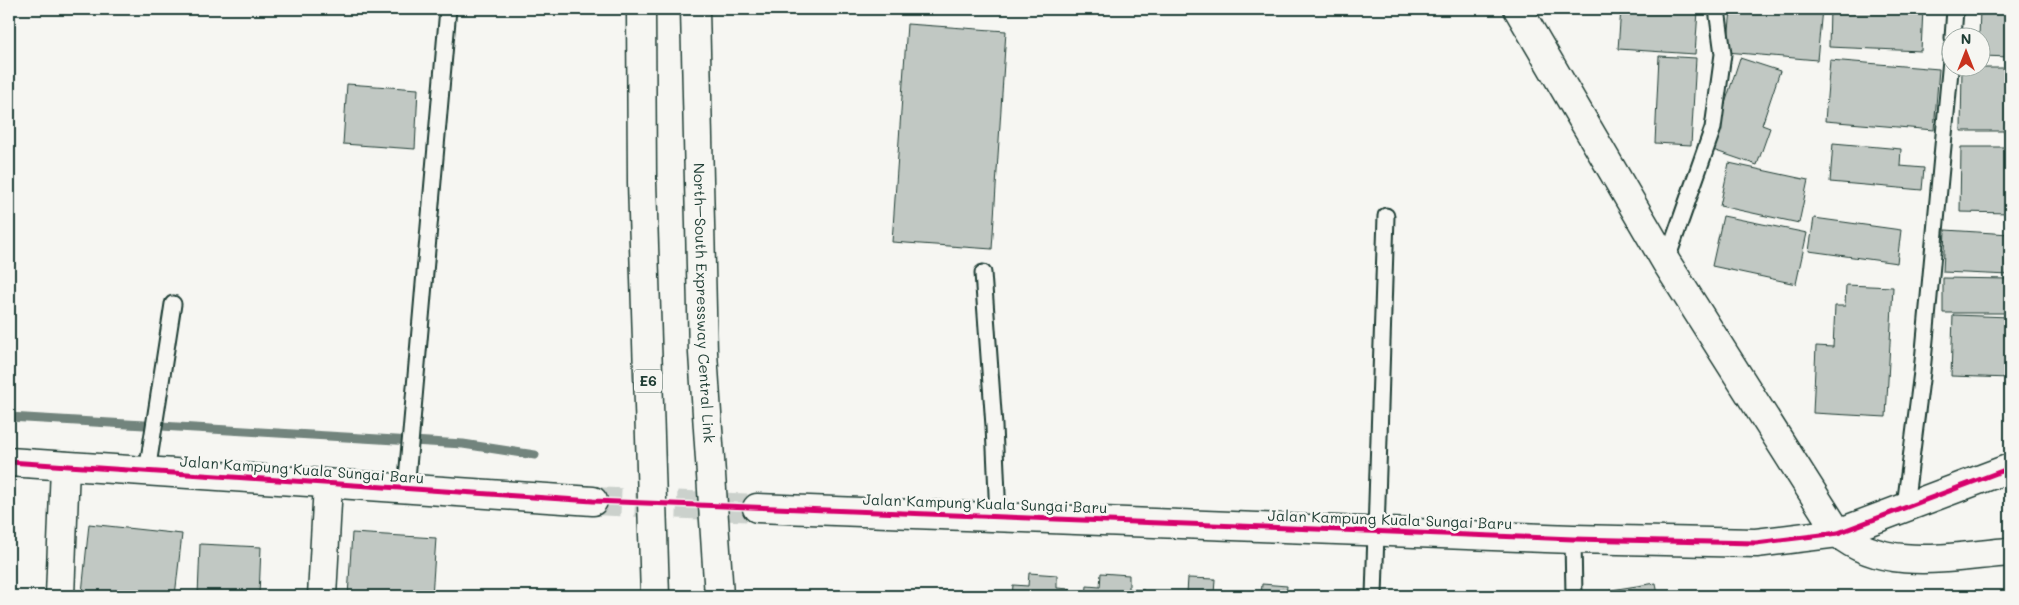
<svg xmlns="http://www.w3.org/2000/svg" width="2019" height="605" font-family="Mali,sans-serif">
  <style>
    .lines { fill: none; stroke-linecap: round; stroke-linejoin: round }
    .stream { stroke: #72847d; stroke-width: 9 }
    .building { fill: #c1c8c3; stroke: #1f3d34 }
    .tertiary-tunnel { stroke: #cbd1cc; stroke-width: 28; stroke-dasharray: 28 14; stroke-linecap: butt }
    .service-casing { stroke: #1f3d34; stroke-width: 19 }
    .minor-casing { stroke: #1f3d34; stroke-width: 31 }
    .tertiary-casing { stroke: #1f3d34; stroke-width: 31 }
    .motorway-casing { stroke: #1f3d34; stroke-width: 31 }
    .service { stroke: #f6f6f2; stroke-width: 15 }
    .minor { stroke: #f6f6f2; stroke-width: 28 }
    .tertiary { stroke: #f6f6f2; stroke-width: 28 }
    .motorway { stroke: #f6f6f2; stroke-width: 28 }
    .cycleway-casing { stroke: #f6f6f2; stroke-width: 8 }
    .cycleway { stroke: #d6006c; stroke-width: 5 }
    .labels { text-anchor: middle; stroke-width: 5; stroke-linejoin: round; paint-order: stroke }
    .shield { fill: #f6f6f2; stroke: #60746d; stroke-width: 1 }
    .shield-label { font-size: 14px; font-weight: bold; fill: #1f3d34 }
    .street-label { font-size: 15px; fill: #1f3d34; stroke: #f6f6f2 }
  </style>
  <rect width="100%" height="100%" fill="#f6f6f2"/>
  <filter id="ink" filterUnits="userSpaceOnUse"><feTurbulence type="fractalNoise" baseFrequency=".02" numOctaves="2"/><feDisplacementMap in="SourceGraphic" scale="10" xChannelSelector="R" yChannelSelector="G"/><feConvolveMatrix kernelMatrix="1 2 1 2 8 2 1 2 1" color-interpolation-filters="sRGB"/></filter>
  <g filter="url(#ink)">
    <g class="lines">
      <!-- stream -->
      <path class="stream" d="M9 417 463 444 535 455"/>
    </g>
    <!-- building -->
    <path class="building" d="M1621 9 1698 11 1695 54 1618 49Z
      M1731 9H1822L1817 60 1727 52Z
      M1830 9H1923L1921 51 1829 47Z
      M1980 9H2010V57L1982 56V38H1979Z
      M907 24 1006 31 992 249 892 242Z
      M1659 56 1696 58 1691 145 1655 143Z
      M1740 58 1780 71 1762 125 1770 128 1757 165 1710 149Z
      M1830 60 1939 69 1934 130 1825 121Z
      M1962 68H2010V131H1961Z
      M347 84 418 89 415 149 343 144Z
      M1833 143 1901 149 1900 166 1924 168 1922 190 1830 182Z
      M1961 147H2010V213L1960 212Z
      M1729 163 1808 180 1799 223 1720 206Z
      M1723 216 1807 233 1796 284 1712 266Z
      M1814 218 1901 230 1897 263 1809 251Z
      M1945 230 2010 234V275L1943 272Z
      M1943 278 2010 279V313H1943Z
      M1846 285 1893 287 1886 417 1813 413 1816 346 1833 347 1835 306H1845Z
      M1953 315 2010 317V378L1951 376Z
      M89 524 182 534 175 596H109L82 593Z
      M352 533 436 538 432 596H348Z
      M200 544 261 547 259 596H198Z
      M1029 573 1057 575V588L1070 589 1069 596H1012L1013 585 1028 586Z
      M1101 573 1129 575V589L1144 590 1143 596H1086L1087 586 1100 587Z
      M1188 578 1215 579 1214 595 1232 596H1174V593H1187Z
      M1656 583 1658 596H1611V590Z
      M1262 584 1287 586 1286 596H1261Z"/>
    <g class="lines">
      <!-- tertiary-tunnel -->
      <path class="tertiary-tunnel" d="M593 501 757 508"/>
      <!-- service casing -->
      <g class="service-casing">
        <path id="service" d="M1953 38 1955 9
          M1666 262 1713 128 1723 54 1717 9
          M983 273 994 426 998 517
          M147 472 173 304
          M406 490 448 9
          M1905 506 1922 372 1952 49
          M1573 539 1574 596
          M1374 596 1386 216"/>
      </g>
      <!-- minor casing -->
      <g class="minor-casing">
        <path id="minor" d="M1518 9 1666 262 1838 533C1885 573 1954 556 2010 552
          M60 596 65 466
          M322 596 328 484"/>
      </g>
      <!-- tertiary casing -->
      <g class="tertiary-casing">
        <path id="tertiary" d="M9 462 593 501
          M757 508 1573 539 1756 543 1838 533 2010 468"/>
      </g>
      <!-- motorway casing -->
      <g class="motorway-casing">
        <g id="motorway">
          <path d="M641 9 642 182 655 596"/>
          <path id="s1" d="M695 9 703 353 719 596"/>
        </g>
      </g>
      <!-- service -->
      <use href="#service" class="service"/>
      <!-- minor -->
      <use href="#minor" class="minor"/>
      <!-- tertiary -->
      <use href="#tertiary" class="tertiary"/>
      <!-- motorway -->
      <use href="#motorway" class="motorway"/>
      <!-- cycleway casing -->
      <g class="cycleway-casing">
        <path id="cycleway" d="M9 462 593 501 1573 539 1756 543 1838 533 2010 468"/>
      </g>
      <!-- cycleway -->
      <use href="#cycleway" class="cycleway"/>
    </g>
  </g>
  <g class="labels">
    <!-- shield labels -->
    <rect class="shield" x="634" y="369.5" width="28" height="23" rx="4"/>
    <g class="shield-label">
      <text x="648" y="386">E6</text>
    </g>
    <!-- street labels -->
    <g class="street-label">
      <text dy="5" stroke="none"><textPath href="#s1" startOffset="294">North–South Expressway Central Link</textPath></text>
      <text transform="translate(302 470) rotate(4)" y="5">Jalan Kampung Kuala Sungai Baru</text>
      <text transform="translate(985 504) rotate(2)" y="5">Jalan Kampung Kuala Sungai Baru</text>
      <text transform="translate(1390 520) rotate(2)" y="5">Jalan Kampung Kuala Sungai Baru</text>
    </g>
  </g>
  <!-- margin -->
  <rect width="2019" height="605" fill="none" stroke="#f6f6f2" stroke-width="30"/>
  <rect x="15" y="15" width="1989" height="575" fill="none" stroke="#1f3d34" stroke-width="2" filter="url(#ink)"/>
  <!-- north arrow -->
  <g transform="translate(1966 52)"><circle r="24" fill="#f6f6f2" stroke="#a0aca6"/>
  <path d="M0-4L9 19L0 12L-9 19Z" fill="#c8321e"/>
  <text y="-8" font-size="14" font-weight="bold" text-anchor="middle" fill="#1f3d34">N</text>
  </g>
</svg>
